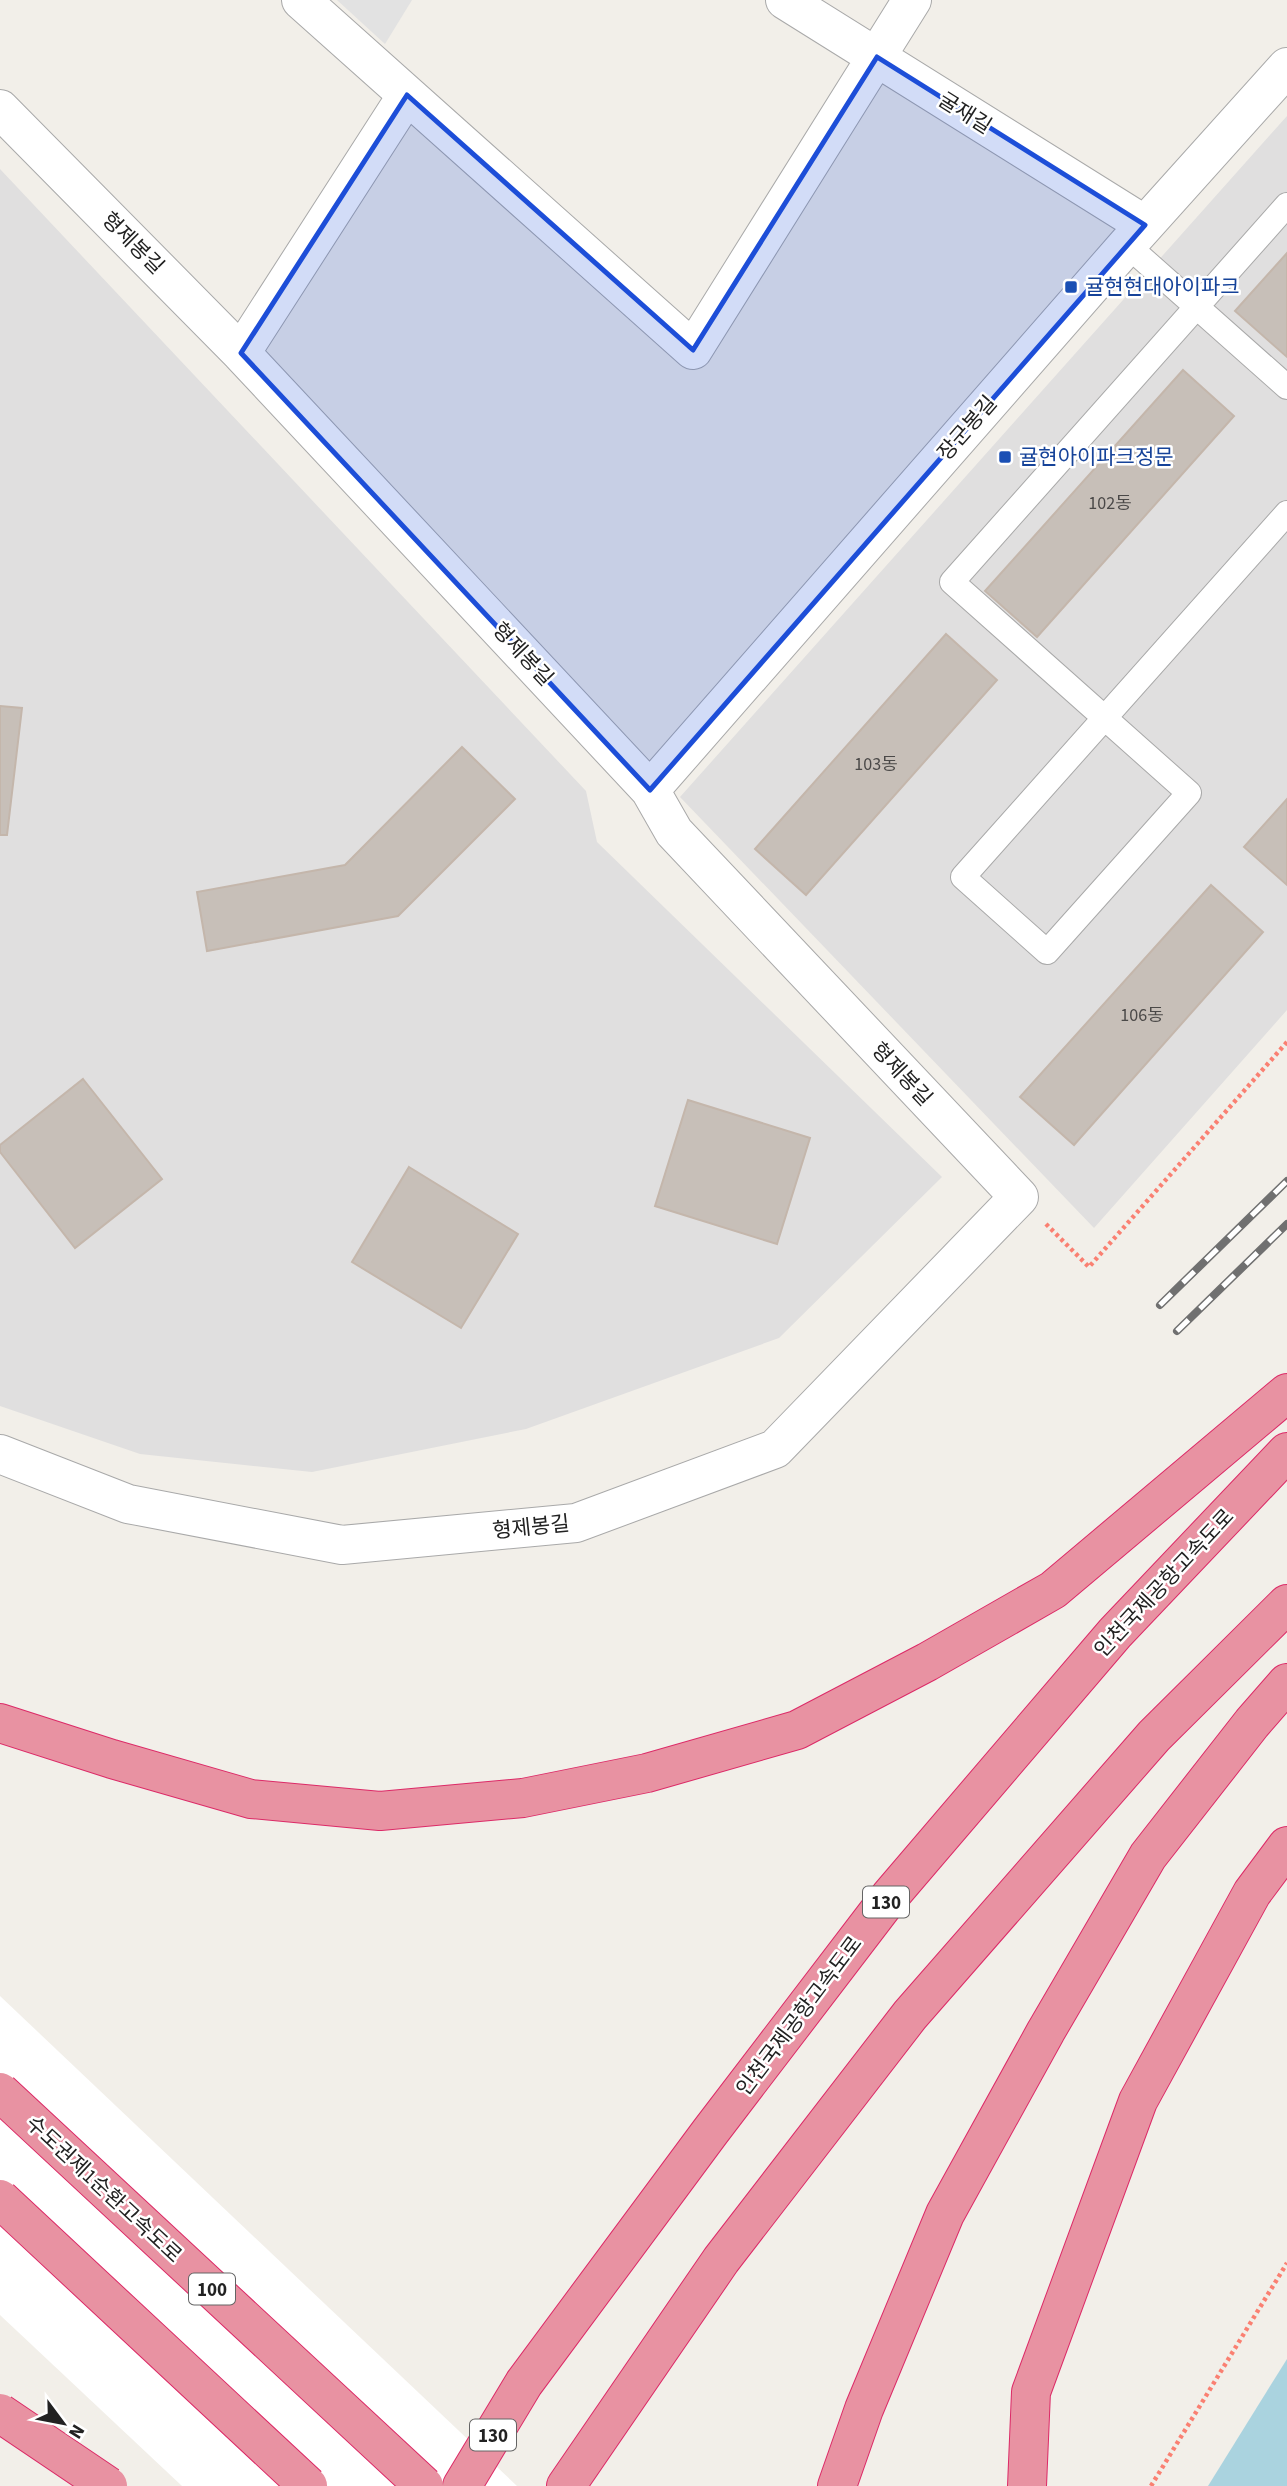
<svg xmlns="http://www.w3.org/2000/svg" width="1287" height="2486" font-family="'Source Sans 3','Noto Sans KR',sans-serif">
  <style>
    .residential { fill: #e0dfdf }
    .parking { fill: #e2e2e2 }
    .water { fill: #aad3df }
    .pier { fill: #fff }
    .building { fill: #c7bfb8; stroke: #c4b6ab; stroke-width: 2 }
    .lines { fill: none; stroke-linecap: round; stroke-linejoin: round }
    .service-casing { stroke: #a9a9a9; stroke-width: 26 }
    .minor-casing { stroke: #a9a9a9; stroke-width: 40 }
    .motorway-casing { stroke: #dc2a67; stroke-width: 40 }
    .path { stroke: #fa8072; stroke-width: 4.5; stroke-dasharray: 3.5 3.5; stroke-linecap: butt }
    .service { stroke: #fff; stroke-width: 24 }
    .minor { stroke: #fff; stroke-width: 38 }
    .motorway { stroke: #e892a2; stroke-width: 38 }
    .rail-casing { stroke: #707070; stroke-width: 8 }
    .rail { stroke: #fff; stroke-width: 5; stroke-dasharray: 16; stroke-linecap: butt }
    .motorway-bridge-casing { stroke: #dc2a67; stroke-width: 40; stroke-linecap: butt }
    .motorway-bridge { stroke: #e892a2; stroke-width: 38 }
    .marked { fill: #1d4ed8; fill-opacity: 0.2; stroke: #1d4ed8; stroke-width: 5; stroke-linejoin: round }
    .transit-dot { fill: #1a4fb4; stroke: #fff; stroke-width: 2.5 }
    .labels { text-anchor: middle; stroke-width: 5; stroke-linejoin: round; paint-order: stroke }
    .number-label { font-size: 18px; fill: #4b4948 }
    .shield { fill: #fff; stroke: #646464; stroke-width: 2 }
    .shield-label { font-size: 19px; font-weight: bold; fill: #222 }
    .street-label { font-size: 21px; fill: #222; stroke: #fff }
    .transit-label { font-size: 21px; fill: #164399; stroke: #fff; text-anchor: start }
  </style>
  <rect width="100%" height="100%" fill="#f2efe9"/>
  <!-- residential -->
  <path class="residential" d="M1287 116V1010L1094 1228 680 797Z
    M0 169 586 791 597 842 942 1177 779 1338 526 1429 312 1472 140 1454 0 1406Z"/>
  <!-- parking -->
  <path class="parking" d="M337 0H412L385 44Z"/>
  <!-- water -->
  <path class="water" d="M1287 2359V2486H1208Z"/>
  <!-- pier -->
  <path class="pier" d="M0 1996 517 2486H182L0 2315Z"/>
  <!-- building -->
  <path class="building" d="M1287 253V357L1235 311Z
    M1183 370 1234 416 1037 637 985 591Z
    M946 634 997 680 806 895 755 849Z
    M0 706 22 708 7 835H0Z
    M462 747 515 799 398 916 207 951 197 892 345 865Z
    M1287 799V885L1244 847Z
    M1211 885 1263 932 1074 1145 1020 1097Z
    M83 1079 162 1179 75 1248 0 1152V1145Z
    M688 1100 810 1138 777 1244 655 1206Z
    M409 1167 518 1234 461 1328 352 1262Z"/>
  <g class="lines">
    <!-- service casing -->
    <g class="service-casing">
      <path id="service" d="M1287 205 952 582 1189 793 1047 952 963 877 1287 513
        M1127 245 1287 387"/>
    </g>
    <!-- minor casing -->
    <g class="minor-casing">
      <path id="minor" d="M301 0 693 350 912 0
        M785 0 1145 225
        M0 109 241 353 650 790 674 832 1019 1197 775 1449 576 1523 342 1545 128 1504 0 1454
        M241 353 407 95
        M650 790 1127 245 1287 67"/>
    </g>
    <!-- motorway casing -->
    <g class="motorway-casing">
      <path id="motorway" d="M0 1723 112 1759 251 1799 380 1811 523 1798 647 1773 797 1730 927 1662 1053 1590 1287 1393
        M462 2486 524 2383 710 2132 891 1895 1115 1633 1287 1452
        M566 2486 721 2260 910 2015 1154 1736 1287 1604
        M837 2486 864 2409 945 2214 1046 2031 1148 1856 1252 1723 1287 1683
        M1027 2486 1031 2392 1138 2101 1252 1893 1287 1846"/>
    </g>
    <!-- path -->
    <path class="path" d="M1046 1224 1089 1267 1287 1042
      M1151 2486 1287 2263"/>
    <!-- service -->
    <use href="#service" class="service"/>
    <!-- minor -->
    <use href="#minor" class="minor"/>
    <!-- motorway -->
    <use href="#motorway" class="motorway"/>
    <!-- rail casing -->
    <g class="rail-casing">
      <path id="rail" d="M1160 1305 1287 1181
        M1177 1331 1287 1224"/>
    </g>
    <!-- rail -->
    <use href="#rail" class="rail"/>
    <!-- motorway-bridge casing -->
    <g class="motorway-bridge-casing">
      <path id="motorway-bridge" d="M0 2092 424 2486
        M0 2199 308 2486
        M0 2413 108 2486"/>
    </g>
    <!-- motorway-bridge -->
    <use href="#motorway-bridge" class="motorway-bridge"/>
  </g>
  <!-- marked area -->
  <path class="marked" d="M877 57 1145 225 650 790 241 353 407 95 693 350Z"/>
  <!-- markers -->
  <g class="transit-dot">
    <rect x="1064" y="280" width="14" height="14" rx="3.5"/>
    <rect x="998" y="450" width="14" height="14" rx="3.5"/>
  </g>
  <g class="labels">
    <!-- number labels -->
    <g class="number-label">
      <text x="1110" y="509">102동</text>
      <text x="876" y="770">103동</text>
      <text x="1142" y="1021">106동</text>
    </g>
    <!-- shield labels -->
    <g class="shield">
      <rect x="863" y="1886.5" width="46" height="31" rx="5"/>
      <rect x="189" y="2273.5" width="46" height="31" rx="5"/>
      <rect x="470" y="2419.5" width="46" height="31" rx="5"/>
    </g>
    <g class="shield-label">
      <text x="886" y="1909">130</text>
      <text x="212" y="2296">100</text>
      <text x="493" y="2442">130</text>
    </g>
    <!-- street labels -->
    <g class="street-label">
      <text transform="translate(965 113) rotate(32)" y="7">굴재길</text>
      <text transform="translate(133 243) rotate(45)" y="7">형제봉길</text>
      <text transform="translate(967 428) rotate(-49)" y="7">장군봉길</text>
      <text transform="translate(523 654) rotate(47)" y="7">형제봉길</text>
      <text transform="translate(902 1074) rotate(47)" y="7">형제봉길</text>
      <text transform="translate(531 1527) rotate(-6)" y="7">형제봉길</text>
      <text transform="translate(1164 1583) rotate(-47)" y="7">인천국제공항고속도로</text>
      <text transform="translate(799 2016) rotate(-53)" y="7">인천국제공항고속도로</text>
      <text transform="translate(104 2189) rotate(43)" y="7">수도권제1순환고속도로</text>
    </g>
    <!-- transit labels -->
    <g class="transit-label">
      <text x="1085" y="294">귤현현대아이파크</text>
      <text x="1019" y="464">귤현아이파크정문</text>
    </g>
  </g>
  <!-- north arrow -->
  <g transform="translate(63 2423) rotate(122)" stroke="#ffffff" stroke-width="5" paint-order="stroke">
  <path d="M0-5L12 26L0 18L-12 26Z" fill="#222222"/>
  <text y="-10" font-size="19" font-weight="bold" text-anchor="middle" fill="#222222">N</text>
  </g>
</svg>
